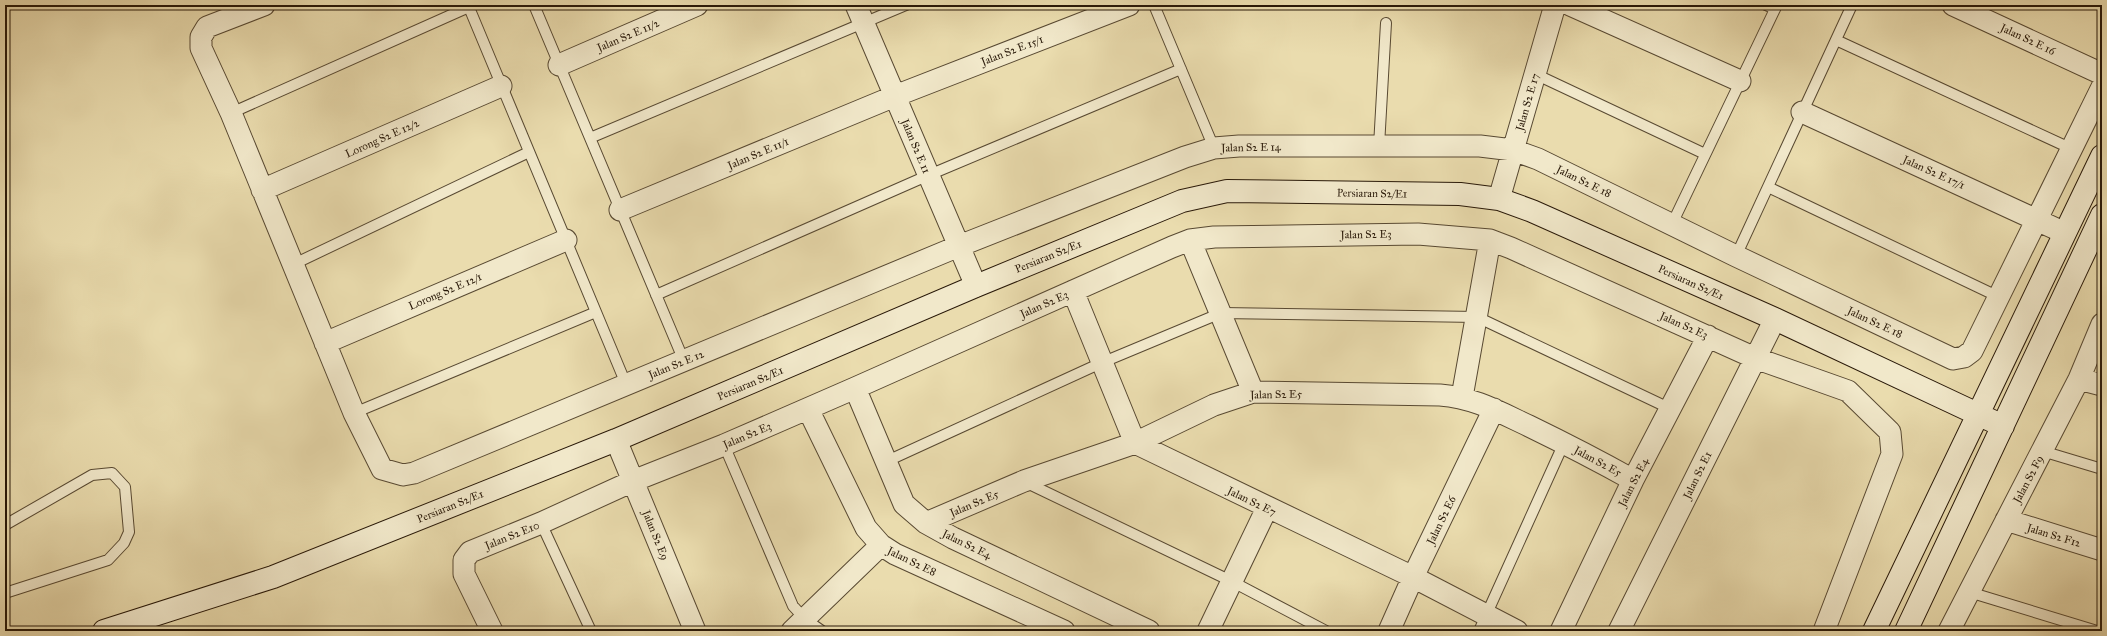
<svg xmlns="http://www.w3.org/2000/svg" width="2107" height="636" font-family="'IM FELL Great Primer',serif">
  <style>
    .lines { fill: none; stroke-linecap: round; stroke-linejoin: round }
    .lane-casing { stroke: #584932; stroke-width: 12 }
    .street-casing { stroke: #584932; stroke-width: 23 }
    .secondary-casing { stroke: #281808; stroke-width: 24 }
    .lane { stroke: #f1e8ca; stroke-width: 10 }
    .street { stroke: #f1e8ca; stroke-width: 21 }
    .secondary { stroke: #f1e8ca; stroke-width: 22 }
    .labels { text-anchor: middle; stroke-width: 3.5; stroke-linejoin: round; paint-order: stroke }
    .street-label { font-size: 11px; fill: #281808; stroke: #f1e8ca }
  </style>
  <rect width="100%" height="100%" fill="#eadcae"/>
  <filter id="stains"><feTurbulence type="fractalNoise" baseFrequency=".005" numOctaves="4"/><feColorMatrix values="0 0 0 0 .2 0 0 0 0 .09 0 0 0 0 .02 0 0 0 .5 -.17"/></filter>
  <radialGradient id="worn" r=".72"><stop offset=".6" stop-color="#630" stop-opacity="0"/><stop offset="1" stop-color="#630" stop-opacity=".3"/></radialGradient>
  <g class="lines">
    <!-- lane casing -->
    <g class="lane-casing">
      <path id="lane" d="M468 5 626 384
        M534 5 684 361
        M1154 5 1214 148
        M1766 5 1775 9
        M1836 40 2072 149
        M1535 74 1705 154
        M231 113 469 7
        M590 138 906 5
        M1379 146 1386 23
        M1768 187 1999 297
        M1672 224 1777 5
        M1736 256 1852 5
        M294 264 529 152
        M656 295 929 175 1181 69
        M354 413 596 312
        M724 445 793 606 805 619 822 631
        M2042 451 2102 469
        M885 462 1101 363 1221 313 1477 317 1671 409
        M1025 482 1231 581 1326 631
        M541 523 591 631
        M5 525 92 475 112 473 125 487 129 532 124 543 108 560 5 593
        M1969 592 2097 631
        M1479 631 1564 443"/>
    </g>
    <!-- street casing -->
    <g class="street-casing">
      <path id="street" d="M264 5 207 27 201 37V48L231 113 354 413 382 469 403 475 414 473 959 246 1185 157 1214 148 1239 146H1480L1513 150 1538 159 1736 256 1953 359 1964 357 1972 351 2102 87
        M856 5 976 286
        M1570 5 1740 81
        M1953 5 2102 74
        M559 65 697 5
        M1802 112 2065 233
        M262 190 501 86
        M1499 199 1555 5
        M620 210 895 96 1129 5
        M1190 240 1253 392
        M1073 291 1135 443 1413 577 1517 631
        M325 343 566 240
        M2079 379 2102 385
        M855 388 904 504 926 523 953 538 1149 631
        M1462 397 1490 240
        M808 409 866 528 881 545 895 554 1064 631
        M616 440 695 631
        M2006 520 2102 550
        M926 523 1024 481 1135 443 1214 405 1253 392 1440 395C1475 398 1497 411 1529 426 1564 443 1599 461 1633 480
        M492 631 464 574V560L470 552 541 523 633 481 724 445 855 388 1172 247 1190 240 1214 237 1418 234 1490 240 1511 248 1755 358 1848 391 1890 432 1892 454 1824 631
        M792 631 881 545
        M1208 631 1267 508
        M1389 631 1413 577 1494 409
        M1561 631 1633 480 1708 336
        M1619 631 1775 319
        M1949 631 2079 379 2102 324"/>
    </g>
    <!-- secondary casing -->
    <g class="secondary-casing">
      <path id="secondary" d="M104 631 273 577 616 440 976 286 1182 201 1227 191 1460 194 1499 199 1532 211 1775 319 2003 426
        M1874 631 2102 156
        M1906 631 2102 215"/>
    </g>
    <!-- lane -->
    <use href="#lane" class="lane"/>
    <!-- street -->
    <use href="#street" class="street"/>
    <!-- secondary -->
    <use href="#secondary" class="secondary"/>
  </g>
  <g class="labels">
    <!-- street labels -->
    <g class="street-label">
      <text transform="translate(628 35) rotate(-23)" y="4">Jalan S2 E 11/2</text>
      <text transform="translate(2028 39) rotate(25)" y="4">Jalan S2 E 16</text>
      <text transform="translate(1012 50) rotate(-21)" y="4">Jalan S2 E 15/1</text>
      <text transform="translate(1527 102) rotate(-74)" y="4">Jalan S2 E 17</text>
      <text transform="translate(382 138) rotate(-24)" y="4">Lorong S2 E 12/2</text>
      <text transform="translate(916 146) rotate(67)" y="4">Jalan S2 E 11</text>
      <text transform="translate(1251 147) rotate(-1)" y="4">Jalan S2 E 14</text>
      <text transform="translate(758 153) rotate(-23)" y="4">Jalan S2 E 11/1</text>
      <text transform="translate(1934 172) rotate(24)" y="4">Jalan S2 E 17/1</text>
      <text transform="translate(1584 181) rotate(26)" y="4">Jalan S2 E 18</text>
      <text transform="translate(1372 193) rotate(1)" y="4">Persiaran S2/E1</text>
      <text transform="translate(1366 234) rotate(-1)" y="4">Jalan S2 E3</text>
      <text transform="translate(1048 256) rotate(-22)" y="4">Persiaran S2/E1</text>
      <text transform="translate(1691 282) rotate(24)" y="4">Persiaran S2/E1</text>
      <text transform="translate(445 291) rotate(-23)" y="4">Lorong S2 E 12/1</text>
      <text transform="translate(1044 304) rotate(-24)" y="4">Jalan S2 E3</text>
      <text transform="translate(1875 322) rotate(25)" y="4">Jalan S2 E 18</text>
      <text transform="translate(1684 325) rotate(24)" y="4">Jalan S2 E3</text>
      <text transform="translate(676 364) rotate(-22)" y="4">Jalan S2 E 12</text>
      <text transform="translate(750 383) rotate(-23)" y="4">Persiaran S2/E1</text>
      <text transform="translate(1276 394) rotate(-1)" y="4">Jalan S2 E5</text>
      <text transform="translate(747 435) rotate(-23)" y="4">Jalan S2 E3</text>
      <text transform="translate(1598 461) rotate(28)" y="4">Jalan S2 E5</text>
      <text transform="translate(1697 475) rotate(-64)" y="4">Jalan S2 E1</text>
      <text transform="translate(2028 479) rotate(-62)" y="4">Jalan S2 F9</text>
      <text transform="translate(1633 482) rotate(-63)" y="4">Jalan S2 E4</text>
      <text transform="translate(1252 501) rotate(26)" y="4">Jalan S2 E7</text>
      <text transform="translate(974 503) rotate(-23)" y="4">Jalan S2 E5</text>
      <text transform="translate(450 506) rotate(-22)" y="4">Persiaran S2/E1</text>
      <text transform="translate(1441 520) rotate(-64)" y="4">Jalan S2 E6</text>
      <text transform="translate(512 535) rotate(-22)" y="4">Jalan S2 E10</text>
      <text transform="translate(656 535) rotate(68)" y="4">Jalan S2 E9</text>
      <text transform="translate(2054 535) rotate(17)" y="4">Jalan S2 F12</text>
      <text transform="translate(967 544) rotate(26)" y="4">Jalan S2 E4</text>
      <text transform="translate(912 561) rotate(26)" y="4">Jalan S2 E8</text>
    </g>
  </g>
  <!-- margin -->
  <rect width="2107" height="636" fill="none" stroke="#eadcae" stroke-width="20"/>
  <rect x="6" y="6" width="2095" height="624" fill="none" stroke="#281808" stroke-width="2"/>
  <rect x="10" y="10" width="2087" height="616" fill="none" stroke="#281808"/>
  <rect width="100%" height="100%" filter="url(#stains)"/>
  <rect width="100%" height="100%" fill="url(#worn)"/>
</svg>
